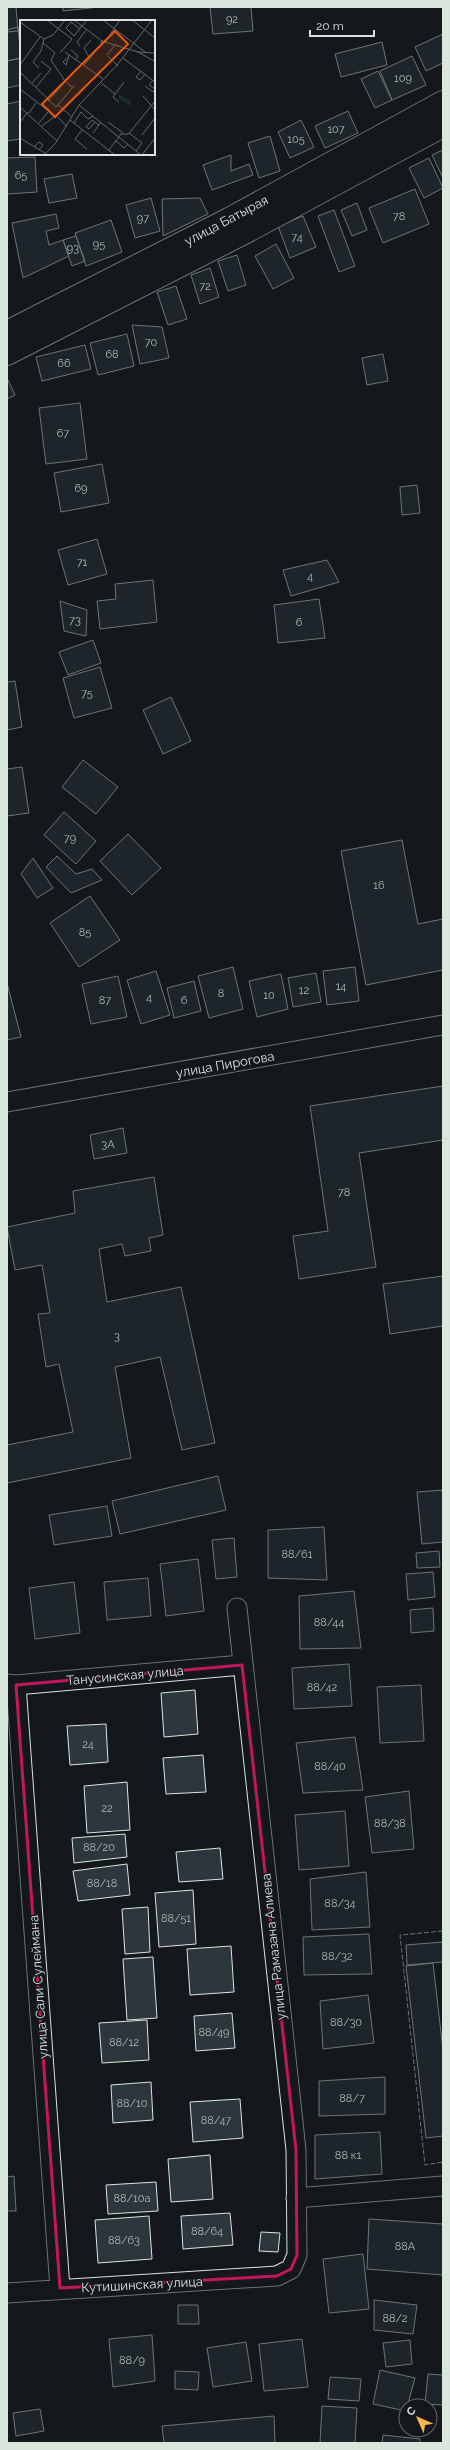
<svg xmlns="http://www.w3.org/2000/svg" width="450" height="2450" font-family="Raleway,sans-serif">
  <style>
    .building { fill: #2c363c; stroke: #d8e6dc }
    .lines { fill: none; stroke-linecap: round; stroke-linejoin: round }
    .minor-casing { stroke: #d8e6dc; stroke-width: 21 }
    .primary-casing { stroke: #d8e6dc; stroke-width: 24 }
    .minor { stroke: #14181c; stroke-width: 19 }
    .primary { stroke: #14181c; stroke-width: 22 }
    .fence { stroke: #d8e6dc; stroke-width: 1; stroke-dasharray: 5 2; stroke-linecap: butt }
    .marked { fill: none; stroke: #c2185b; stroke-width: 3; stroke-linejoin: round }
    .labels { text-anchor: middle; stroke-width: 3; stroke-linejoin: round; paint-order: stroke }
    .number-label { font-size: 11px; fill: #adbab4 }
    .street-label { font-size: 13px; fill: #d8e6dc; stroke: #14181c }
    .inset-road { fill: none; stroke: #626a69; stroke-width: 1 }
    .view { fill: #e8590c; fill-opacity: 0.15; stroke: #e8590c; stroke-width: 2 }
    .inset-edge { fill: none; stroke: #d8e6dc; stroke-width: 2 }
  </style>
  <rect width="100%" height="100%" fill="#14181c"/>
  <!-- building -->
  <path class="building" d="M7 7H16L18 31 7 32Z
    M63 7H99L63 11Z
    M210 7H251L253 31 213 34Z
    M18 27 21 58 7 61V30Z
    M443 34V63L426 71 415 47Z
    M382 42 387 65 341 77 335 54Z
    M412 56 426 85 392 100 380 71Z
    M21 58V85L7 88V61Z
    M378 71 392 100 375 108 361 79Z
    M21 101V139L7 141V104Z
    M348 111 358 133 325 148 315 126Z
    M301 120 314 147 290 158 278 132Z
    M270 136 280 171 259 178 248 143Z
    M443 150V178L432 155Z
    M231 155V171L249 164 253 175 212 190 203 165Z
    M35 157 37 192 7 194V158Z
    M429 158 443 188 424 198 409 168Z
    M72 174 77 198 49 203 44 179Z
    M415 189 429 224 383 243 369 208Z
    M151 198 160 231 135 238 126 205Z
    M200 198 208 214 163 236 162 199Z
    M357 203 367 230 352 236 341 210Z
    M334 210 355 266 339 272 318 216Z
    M56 214 59 228 46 231 49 245 63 240 69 256 23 278 12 223Z
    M303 216 316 247 290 258 278 226Z
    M111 220 122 252 86 266 75 233Z
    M76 236 85 261 72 266 63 240Z
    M276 244 294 278 273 289 255 256Z
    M237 255 246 285 228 291 218 261Z
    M210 268 219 297 200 304 191 275Z
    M176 286 187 319 168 325 157 292Z
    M132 325 162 327 169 358 140 364Z
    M127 334 134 366 98 375 90 343Z
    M85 345 91 369 42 381 36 357Z
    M383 354 388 381 367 385 362 358Z
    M7 378 15 395 7 399Z
    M80 403 87 459 46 464 39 408Z
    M102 464 109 503 61 512 54 473Z
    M417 485 420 513 402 515 400 487Z
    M97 539 107 574 68 585 58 550Z
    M327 560 339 582 291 596 283 570Z
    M153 580 157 622 100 629 97 601 116 599 115 584Z
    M319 599 325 638 278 643 274 605Z
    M60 601 87 610 86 636 64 631Z
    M93 640 101 663 68 675 59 652Z
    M100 667 112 708 74 718 63 678Z
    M15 681 22 727 7 730V682Z
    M171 697 191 741 163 754 143 710Z
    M83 760 118 787 96 814 62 787Z
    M22 767 29 813 7 816V769Z
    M64 812 96 841 76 864 44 835Z
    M128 834 161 868 132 895 100 861Z
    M402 840 418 924 443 919V970L366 985 341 851Z
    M57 856 76 874 92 869 102 880 71 893 46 867Z
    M33 858 53 888 37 898 21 874Z
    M90 896 120 940 79 967 50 923Z
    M233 967 243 1009 209 1018 198 976Z
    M355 967 359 1001 327 1005 323 971Z
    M156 971 170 1015 141 1024 127 980Z
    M316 973 321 1002 293 1007 288 978Z
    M281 974 288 1009 257 1017 249 981Z
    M118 976 127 1017 91 1024 82 984Z
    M194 981 201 1011 174 1018 167 988Z
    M7 983 21 1037 7 1040Z
    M443 1086V1140L359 1153 376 1267 299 1279 293 1236 328 1231 310 1106Z
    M123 1128 127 1153 94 1159 90 1135Z
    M154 1177 163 1235 149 1238 151 1251 125 1256 122 1244 99 1249 107 1302 181 1287 215 1443 182 1450 160 1357 115 1367 131 1458 7 1483V1445L73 1432 59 1364 46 1367 38 1314 50 1313 42 1265 15 1270 7 1227 75 1213 73 1191Z
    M443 1276V1326L390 1334 383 1284Z
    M218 1476 226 1510 120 1534 112 1501Z
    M443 1490V1542L422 1544 417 1492Z
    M107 1506 112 1536 54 1545 49 1515Z
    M324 1527 327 1580 268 1578V1530Z
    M234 1538 237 1577 216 1579 212 1540Z
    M439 1551 440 1567 417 1568 416 1553Z
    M198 1559 204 1611 166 1616 160 1564Z
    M433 1572 435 1597 408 1600 406 1574Z
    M148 1578 151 1616 107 1620 104 1582Z
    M74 1582 80 1633 35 1639 29 1588Z
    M354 1591 361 1648 300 1649 299 1596Z
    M433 1608 434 1631 411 1633 410 1610Z
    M349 1664 352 1706 294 1709 292 1668Z
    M421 1685 424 1741 380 1743 377 1687Z
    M195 1690 198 1734 164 1737 161 1693Z
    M106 1724 108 1762 70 1765 67 1726Z
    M355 1737 363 1790 303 1793 296 1743Z
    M203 1755 206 1792 166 1794 163 1758Z
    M127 1782 130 1830 87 1833 84 1786Z
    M409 1791 414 1849 372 1853 365 1797Z
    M345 1811 349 1866 299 1870 295 1815Z
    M125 1834 127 1857 74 1863 72 1838Z
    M220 1848 223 1879 179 1882 176 1852Z
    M127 1864 130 1895 78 1901 73 1871Z
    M366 1872 370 1927 312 1930 310 1879Z
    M193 1890 196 1944 159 1947 155 1893Z
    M148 1907 150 1952 125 1954 122 1909Z
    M369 1934 372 1974 304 1975 303 1937Z
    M443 1942V1962L407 1965 406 1945Z
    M231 1946 234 1992 190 1995 187 1949Z
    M153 1957 157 2018 127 2020 123 1959Z
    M433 1963 443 2050V2136L426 2138 406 1966Z
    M368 1995 374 2043 323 2049 320 2001Z
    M232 2013 235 2048 196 2051 194 2016Z
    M147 2020 149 2060 102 2063 99 2023Z
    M385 2077V2114L319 2116V2081Z
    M151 2082 153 2120 113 2123 111 2085Z
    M240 2099 243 2138 193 2142 190 2102Z
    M380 2132 382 2174 315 2179V2135Z
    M210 2155 213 2199 171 2202 168 2159Z
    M14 2176 16 2211H7V2177Z
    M156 2182 158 2211 108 2214 106 2185Z
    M230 2213 233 2245 183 2249 181 2216Z
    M149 2216 152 2259 98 2263 95 2220Z
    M369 2219 443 2224V2275L367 2269Z
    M261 2232 280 2233 278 2252 259 2251Z
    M363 2254 369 2309 329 2313 323 2259Z
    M374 2300 417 2305 413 2334 374 2330Z
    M178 2305H198L199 2324H178Z
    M152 2335 155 2381 113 2387 109 2339Z
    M302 2339 308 2387 264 2391 259 2344Z
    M410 2340 412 2364 386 2367 383 2343Z
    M246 2342 252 2381 213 2387 207 2348Z
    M380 2370 415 2378 406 2411 373 2404Z
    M175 2371 199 2372 198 2390 175 2389Z
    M428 2374 443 2375V2405L425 2404Z
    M330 2377 361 2379 359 2401 328 2399Z
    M322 2406 357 2408 355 2443H320Z
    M40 2409 44 2431 16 2436 13 2413Z
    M274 2416 275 2443H164L162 2426Z
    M383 2435 420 2439V2443H382Z"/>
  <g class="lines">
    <!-- minor casing -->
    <g class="minor-casing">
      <path id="minor" d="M7 1102 443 1025
        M7 1684 16 1685 242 1665
        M16 1685 60 2288
        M296 2198 443 2186
        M7 2293 277 2276 291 2269 297 2255 296 2150 237 1608"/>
    </g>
    <!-- primary casing -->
    <g class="primary-casing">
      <path id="primary" d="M7 332 229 219 443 102
        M7 354 246 232 443 126"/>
    </g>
    <!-- minor -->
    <use href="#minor" class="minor"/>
    <!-- primary -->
    <use href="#primary" class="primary"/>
    <!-- fence -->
    <path class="fence" d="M443 1931 400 1935 425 2165 443 2162"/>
  </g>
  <!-- marked area -->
  <path d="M0 0H450V2450H0ZM242 1665 296 2150 297 2255 291 2269 277 2276 60 2288 16 1685Z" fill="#14181c" fill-opacity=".55" fill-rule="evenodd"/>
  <path class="marked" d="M242 1665 296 2150 297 2255 291 2269 277 2276 60 2288 16 1685Z"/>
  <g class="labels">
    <!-- number labels -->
    <g class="number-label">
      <text x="232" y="23">92</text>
      <text x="403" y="82">109</text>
      <text x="336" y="133">107</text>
      <text x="296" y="143">105</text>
      <text x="21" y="179">65</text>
      <text x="399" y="220">78</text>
      <text x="143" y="222">97</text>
      <text x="297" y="241">74</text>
      <text x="99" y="248">95</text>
      <text x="73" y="252">93</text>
      <text x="205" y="290">72</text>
      <text x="151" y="346">70</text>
      <text x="112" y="358">68</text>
      <text x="64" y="367">66</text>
      <text x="63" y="437">67</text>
      <text x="81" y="492">69</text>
      <text x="82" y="566">71</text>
      <text x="310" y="580">4</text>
      <text x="75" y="624">73</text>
      <text x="299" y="626">6</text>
      <text x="87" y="697">75</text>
      <text x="70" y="842">79</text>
      <text x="379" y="889">16</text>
      <text x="85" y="936">85</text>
      <text x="341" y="990">14</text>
      <text x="304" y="994">12</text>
      <text x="221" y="997">8</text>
      <text x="269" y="999">10</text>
      <text x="149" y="1001">4</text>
      <text x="105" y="1004">87</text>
      <text x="184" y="1004">6</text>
      <text x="108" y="1148">3А</text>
      <text x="344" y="1196">78</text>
      <text x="117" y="1340">3</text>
      <text x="297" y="1558">88/61</text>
      <text x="329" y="1626">88/44</text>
      <text x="322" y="1691">88/42</text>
      <text x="88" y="1748">24</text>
      <text x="330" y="1770">88/40</text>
      <text x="107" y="1812">22</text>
      <text x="390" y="1827">88/38</text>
      <text x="99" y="1851">88/20</text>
      <text x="102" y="1887">88/18</text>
      <text x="340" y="1907">88/34</text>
      <text x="176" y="1922">88/51</text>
      <text x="337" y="1960">88/32</text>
      <text x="346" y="2026">88/30</text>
      <text x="214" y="2036">88/49</text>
      <text x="124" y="2046">88/12</text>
      <text x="352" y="2102">88/7</text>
      <text x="132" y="2107">88/10</text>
      <text x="216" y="2124">88/47</text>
      <text x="348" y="2159">88 к1</text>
      <text x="132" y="2202">88/10а</text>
      <text x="207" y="2235">88/64</text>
      <text x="124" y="2244">88/63</text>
      <text x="405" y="2250">88А</text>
      <text x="395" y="2322">88/2</text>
      <text x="132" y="2364">88/9</text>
    </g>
    <!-- street labels -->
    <g class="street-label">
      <text transform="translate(226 220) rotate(-28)" y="5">улица Батырая</text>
      <text transform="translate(225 1064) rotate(-10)" y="5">улица Пирогова</text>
      <text transform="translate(125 1675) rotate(-5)" y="5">Танусинская улица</text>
      <text transform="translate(273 1947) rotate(-96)" y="5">улица Рамазана Алиева</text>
      <text transform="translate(38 1987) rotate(-94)" y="5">улица Сали Сулеймана</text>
      <text transform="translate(142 2284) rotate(-3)" y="5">Кутишинская улица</text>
    </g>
  </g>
  <!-- overview -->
  <g transform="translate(20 20)">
    <rect width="135" height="135" fill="#14181c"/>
    <path d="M99 74 111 81V86L99 79Z" fill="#1a2d24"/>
    <path class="inset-road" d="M27 0 52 19 40 33M54 0 82 21 118 32 135 33M83 0 125 32M112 0 135 18M0 2 24 19M60 9 51 2 46 8 54 16 67 0M24 19 33 15 45 0M85 22 100 0M23 23 35 33 31 40 45 61 52 67M60 26 57 22 67 9M51 30 58 36 56 39M45 32 83 59M118 32 134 41M87 35 95 25M88 36 98 46M69 37 64 28 71 20M47 38 43 42 46 45 49 35M103 38 135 62M0 45 20 17M64 45 81 25 82 20M19 48 13 42 21 31 24 19M121 51 116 57 120 60 125 54M0 52 36 87 54 66M80 62 95 74M12 63 21 53M125 66 133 72 135 69 129 65 133 60M16 67 31 49 21 41M0 69 31 93M123 76 135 90M28 81 45 62M99 82 93 77 104 62M38 85 52 97M59 85 121 135M0 87 37 121M9 93 16 83M38 97 47 107M50 100 95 135M0 102 8 92M75 102 69 109 66 107 72 100 79 105M88 102 103 113M19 103 28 92M54 103 61 92 68 99 73 96M22 106 35 96M62 110 55 119 67 129M73 113 81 102M109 113 122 123 116 131M122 115 135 98M0 118 28 135M96 121 104 128 108 124M14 127 19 122 23 125 19 130M89 130 101 114H108L111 111 135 81M24 135 35 124 59 85 97 45 132 0M122 135 135 118"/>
    <path class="view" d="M95 11 108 24 35 97 22 84Z"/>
    <rect width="135" height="135" class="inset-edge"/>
  </g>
  <!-- border -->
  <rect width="450" height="2450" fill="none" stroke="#d8e6dc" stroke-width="16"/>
  <!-- north arrow -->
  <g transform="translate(418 2418) rotate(315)"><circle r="19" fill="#14181c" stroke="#626a69"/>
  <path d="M0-3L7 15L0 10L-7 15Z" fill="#ffb74d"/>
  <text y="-6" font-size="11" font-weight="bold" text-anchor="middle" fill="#d8e6dc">С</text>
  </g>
  <!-- scale -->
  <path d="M310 30v6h64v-6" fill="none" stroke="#d8e6dc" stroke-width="2"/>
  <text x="316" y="30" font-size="12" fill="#d8e6dc" stroke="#14181c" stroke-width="3" paint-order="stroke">20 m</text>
</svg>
